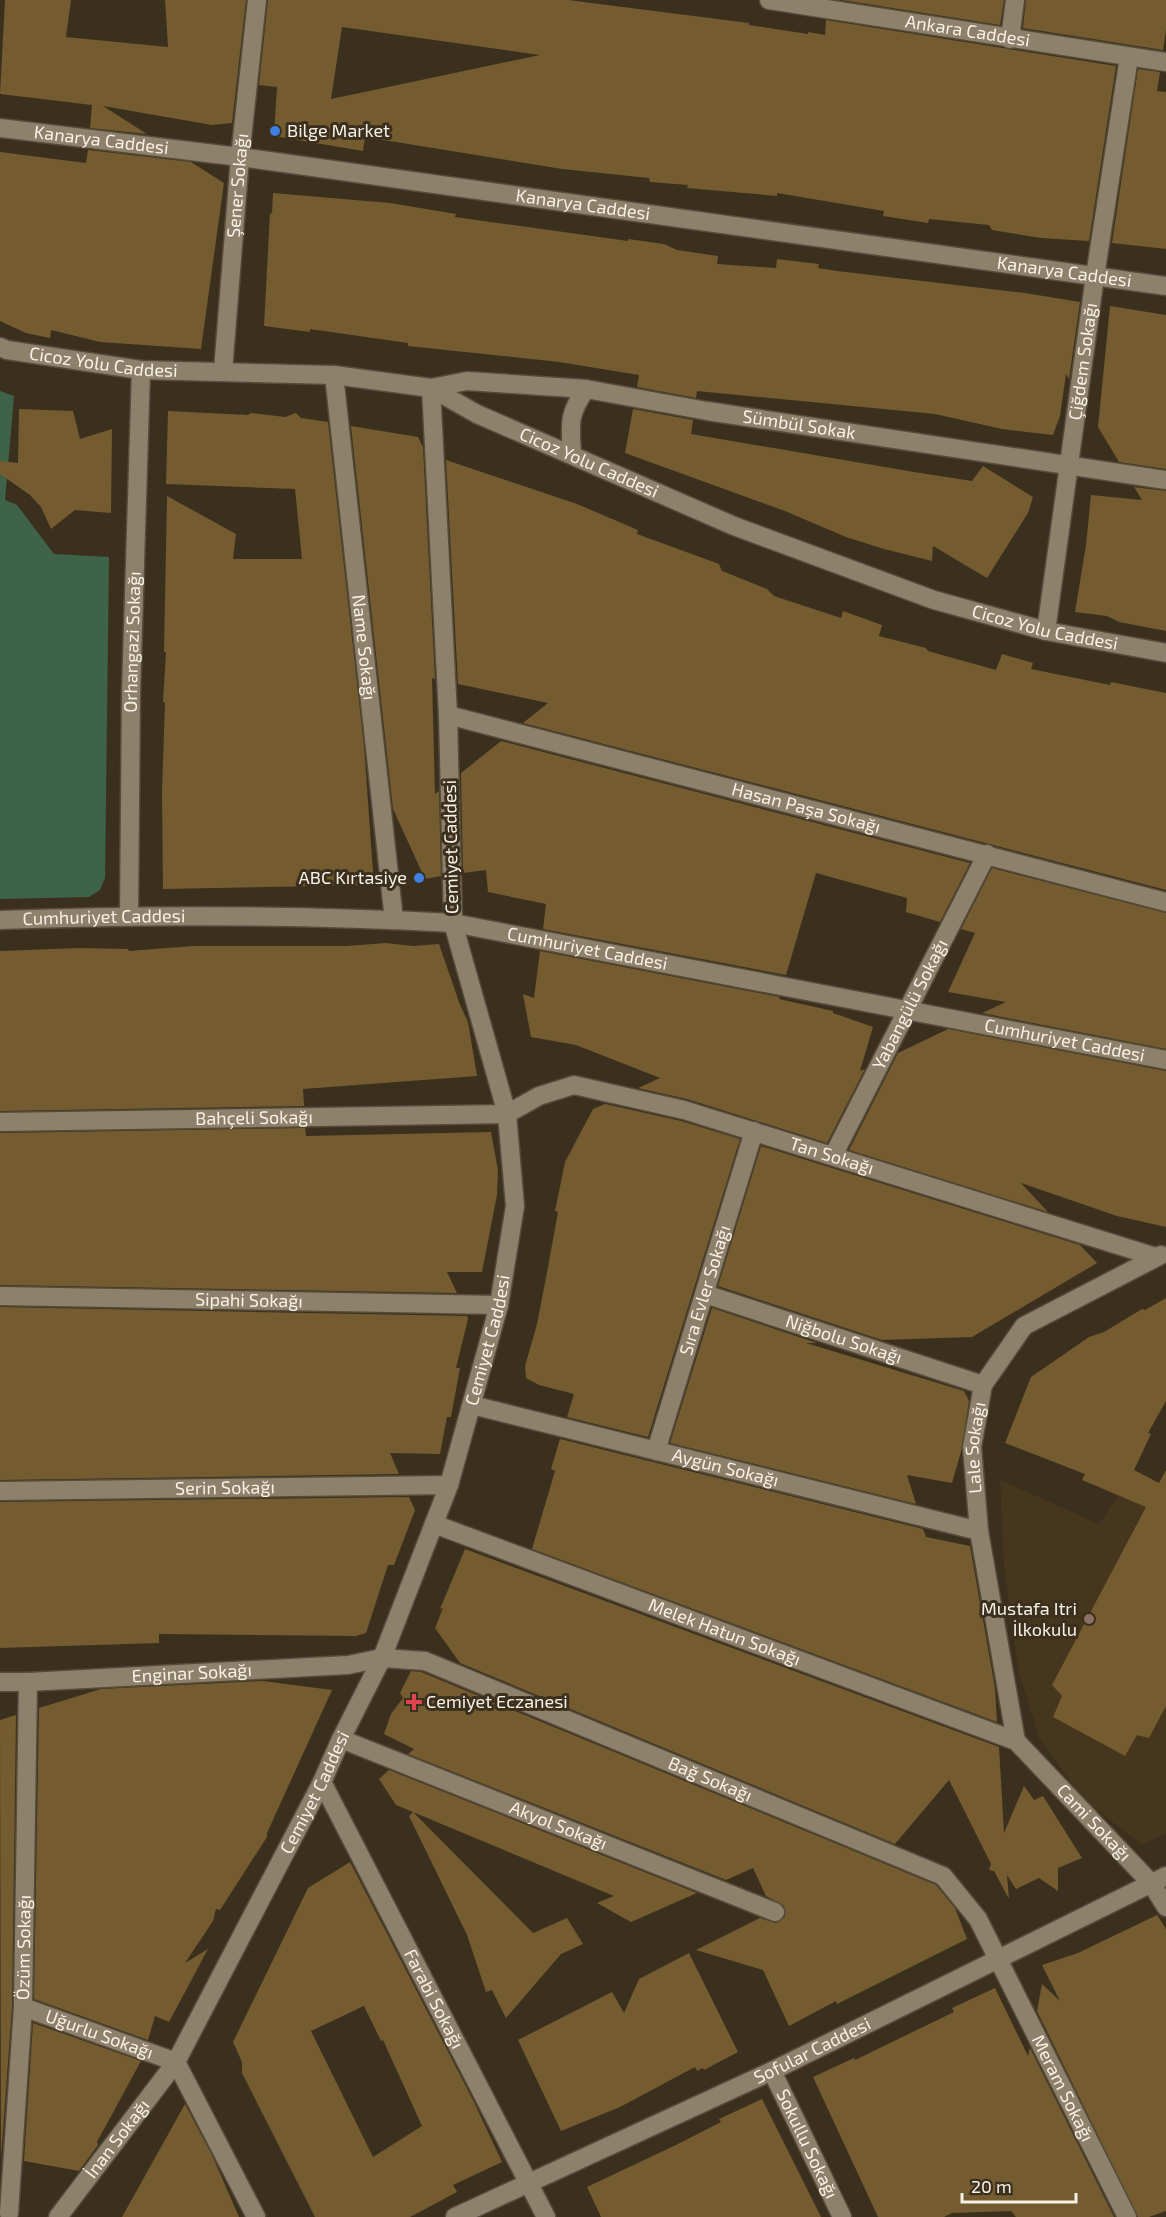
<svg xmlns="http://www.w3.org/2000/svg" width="1166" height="2217" font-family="'Exo 2',sans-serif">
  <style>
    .built { fill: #45361d }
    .green { fill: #3f6348 }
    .building { fill: #745b30; fill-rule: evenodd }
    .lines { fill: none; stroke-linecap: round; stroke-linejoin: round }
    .minor-casing { stroke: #554c3c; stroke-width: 21 }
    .minor { stroke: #8e816c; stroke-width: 18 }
    .shop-dot { fill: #3f7fe0; stroke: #3b301e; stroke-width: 2 }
    .education-dot { fill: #8d6e63; stroke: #3b301e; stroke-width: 2 }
    .health-dot { fill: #e0444e; stroke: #3b301e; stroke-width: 2 }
    .labels { text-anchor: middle; stroke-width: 6; stroke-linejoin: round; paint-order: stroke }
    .street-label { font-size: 18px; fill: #f8f1e5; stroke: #3b301e }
    .poi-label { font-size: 18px; fill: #f8f1e5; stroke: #3b301e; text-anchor: start }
  </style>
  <rect width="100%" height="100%" fill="#3b301e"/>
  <!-- built -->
  <path class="built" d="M1135 1470 1166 1487V1833L1142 1845 1082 1798 1040 1739 1018 1670 1004 1568 1000 1480 1099 1524Z"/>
  <!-- green -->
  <path class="green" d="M0 391 14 396 5 500 17 505 54 554 109 557 105 878 100 890 89 897 0 899Z"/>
  <!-- building -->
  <path class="building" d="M5 0H71L66 37 168 47 165 0H246L232 123 212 125 103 106 147 134 90 128 92 105 0 94Z
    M268 0H568L749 23V25L808 34V32L825 35 826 20 1116 66 1089 241 1041 238 992 230 989 225 929 219 928 223 883 216 884 211 777 193V196L687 188 688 185 650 182 649 178 562 169 365 137 363 151 274 136 277 87 259 85ZM342 27 540 55 331 99Z
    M842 0H1004L1000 25Z
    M1026 0H1166V30L1163 50 1023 28Z
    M1138 69 1160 72 1157 91 1166 92V249L1112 243Z
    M88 150 191 162 224 183 201 349 100 342 51 330 50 338 26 333 0 321V152L86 163Z
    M273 193 390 203 456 214 455 217 628 241V239L664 244 677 250 718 256 717 264 776 268 777 259 819 264 818 268 837 271 1025 293 1080 302 1069 379 1066 374 1060 416 1053 435 1002 429 935 414 697 391 696 398 637 387 639 375 559 362 408 346V343L310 329V332L264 326 270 213 272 214Z
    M1110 306 1166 315V469L1119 462 1098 427Z
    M19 409 73 411 80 439 112 429 111 513 75 510 51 529 41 507 30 495 0 474V461L18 463Z
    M633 409 693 420 691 434 914 472 972 481 983 466 1033 497 1028 513 987 578 933 546 932 561 884 549 846 537 785 511 625 453Z
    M168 411 248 415 251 413 285 417 296 413 301 418 328 422 364 746 374 885 163 889 162 792 165 703 163 702 166 652H164L167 496 236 534 233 559H302L295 489 166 484Z
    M351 426 418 437 423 447 435 679 432 678 435 794 439 791 441 876 425 879 393 809Z
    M446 460 577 504 638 530 637 534 719 564 722 571 767 589 774 596 841 618 843 611 882 625 879 636 926 648 928 651 996 670 1002 654 1033 663 1031 669 1110 685 1111 682 1166 693V890L523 723 548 703 458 684Z
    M1134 487 1166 491V631L1119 622 1107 616 1075 612 1086 545 1091 495 1142 500Z
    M501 741 970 863 940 922 906 912 907 898 816 873 786 975 543 929 546 904 488 892 486 870 463 873 461 773Z
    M992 868 1166 913V1049L982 1013 1006 1002 948 992 975 933 961 929Z
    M386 943 413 946 439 944 460 1005 468 1022 477 1076 303 1089 304 1106 0 1111V951L78 948 128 949 129 951 193 946H346Z
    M540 951 780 997 779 999 833 1011V1013L873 1027 860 1071 865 1069 827 1143 687 1099 638 1088 660 1078 576 1045 531 1037 523 994 534 998Z
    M948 1029 1166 1071V1227L1117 1216 1021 1183 1048 1212 849 1150 898 1053Z
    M605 1104 681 1121 740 1139 648 1437 567 1417 574 1394 539 1385 526 1378 525 1366 537 1324 548 1267 558 1212 555 1211 565 1162 593 1109Z
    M305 1128 306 1136 491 1132 498 1170 497 1195 482 1272H447L457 1293 0 1285V1133Z
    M761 1146 1080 1245 1097 1263 972 1337 882 1340 718 1286Z
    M1166 1298V1401L1148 1433 1151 1434 1134 1470 1159 1483 1166 1470V1706L1149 1738 1137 1735 1125 1756 1053 1717 1062 1696 1052 1685 1146 1507 1082 1480 1085 1474 1005 1443 1031 1377 1089 1337 1104 1332 1142 1309 1145 1310Z
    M0 1307 467 1316 468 1319 456 1368H460L451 1417H447L440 1454 390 1453 399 1474 0 1480Z
    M712 1308 817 1343H806L964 1391 969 1401 961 1452 952 1483 907 1475 916 1504 670 1443Z
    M560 1439 923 1529 926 1537 970 1546 995 1688 997 1722 532 1549 555 1471 551 1469Z
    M409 1497 415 1510 394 1565H388L366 1633 356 1636 159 1634V1643L0 1648V1502Z
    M465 1549 999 1747 1004 1833 1024 1786 1034 1800 1043 1796 1082 1858 1058 1868V1891L1039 1878 1016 1889 1007 1875 1009 1899 994 1871 989 1870 991 1864 949 1780 895 1844 460 1663 435 1628 443 1608 440 1609Z
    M411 1671 421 1672 484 1698 936 1885 955 1908 967 1939 837 2004 836 2001 789 2026 763 1970 696 1950 760 1918 776 1923 785 1917 784 1906 766 1896 753 1868 726 1880 408 1754 414 1749 384 1734 391 1714 403 1698 400 1693Z
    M263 1681 332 1690 267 1833V1837L220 1910 216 1909 213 1921 185 1963 208 1949 169 2022 155 2016 148 2040 34 1999 39 1708 101 1689Z
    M16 1715 12 2007 1 2158 0 1720Z
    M389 1770 697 1893 631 1922 597 1903 614 1896 396 1805 379 1779Z
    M413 1812 533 1933 567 1918 583 1944 561 1954 506 2018 492 1990 486 1992 467 1935 409 1816Z
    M350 1862 474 2102 502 2162 453 2185 457 2192 410 2217H315L242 2073V2062L233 2042 308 1888ZM364 2006 381 2041 383 2040 422 2126 373 2157 311 2031Z
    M1157 1915 1166 1929V2211L1149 2217H1138L1037 2011 1042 1984 1060 2001 1042 1965 1078 1953Z
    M689 1953 738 2052 704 2070 703 2068 697 2071 695 2067 620 2107 561 2131 518 2040 612 1992 624 2013 639 1979Z
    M995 1988 1028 2056 1030 2048 1114 2217H1016L1011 2211 952 2213 944 2217H878L813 2077 854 2058 855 2060 954 2012 952 2008Z
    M33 2023 141 2061 97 2142 98 2145 79 2171 24 2161Z
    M762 2099 821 2217H601L587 2187 678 2144 721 2122 719 2119Z
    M185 2104 212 2155 239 2217H122Z"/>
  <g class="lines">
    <!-- minor casing -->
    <g class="minor-casing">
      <g id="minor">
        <path id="s1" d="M769 0 1166 62"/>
        <path d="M1010 39 1015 0"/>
        <path id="s2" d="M0 128 240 157 1166 286"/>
        <path id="s3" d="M0 347 7 350 141 370 334 375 431 388 477 414 734 526 934 600 1046 631 1166 653"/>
        <path id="s4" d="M223 371 240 157 257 0"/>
        <path id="s5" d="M334 375 394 920"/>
        <path id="s6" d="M431 388 467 381 586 389 707 411 1166 480"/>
        <path d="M572 454C570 425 568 414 586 389"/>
        <path id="s7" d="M1046 631 1095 276 1129 57"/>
        <path id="s8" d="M448 715 1166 902"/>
        <path id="s9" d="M129 915 131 692 141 370"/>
        <path id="s10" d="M0 920C151 914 302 915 453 923L1166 1060"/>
        <path id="s11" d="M0 1122 507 1114 539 1096 574 1085 684 1110 1156 1257"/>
        <path id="s12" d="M833 1156 987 854"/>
        <path id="s13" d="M705 1294 983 1385"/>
        <path id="s14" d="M0 1296 499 1305"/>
        <path id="s15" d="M472 1405 979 1531"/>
        <path id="s16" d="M656 1451 754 1131"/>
        <path id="s17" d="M0 1491 449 1485"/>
        <path id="s18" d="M434 1524 1016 1741 1151 1883 1166 1907"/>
        <path id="s19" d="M0 1682H28L348 1665 382 1658 425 1661 943 1876 978 1919 1127 2217"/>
        <path id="s20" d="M341 1739 775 1912"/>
        <path id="s21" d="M1016 1741 979 1531 972 1447 983 1385 1024 1326 1161 1255"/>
        <path id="s22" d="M322 1782 546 2217"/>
        <path id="s23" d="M23 2007 176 2062"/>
        <path d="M176 2062 256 2217"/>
        <path id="s24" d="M772 2071 842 2217"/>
        <path id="s25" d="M9 2213 23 2007 28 1682"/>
        <path id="s26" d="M58 2217 176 2062 322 1782 341 1739 382 1658 449 1485 499 1305 515 1206 507 1114 453 923 448 715 431 388"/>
        <path id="s27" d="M455 2217 772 2071 1166 1876"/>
      </g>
    </g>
    <!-- minor -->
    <use href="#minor" class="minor"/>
  </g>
  <!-- markers -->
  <g class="shop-dot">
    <circle cx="275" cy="131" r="6"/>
    <circle cx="419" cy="878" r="6"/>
  </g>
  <circle class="education-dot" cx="1089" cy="1619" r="6"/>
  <path class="health-dot" d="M411 1693h6v6h6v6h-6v6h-6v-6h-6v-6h6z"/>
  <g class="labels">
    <!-- street labels -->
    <g class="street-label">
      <text dy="6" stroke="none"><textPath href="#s1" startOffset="201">Ankara Caddesi</textPath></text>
      <text dy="6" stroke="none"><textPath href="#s2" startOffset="102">Kanarya Caddesi</textPath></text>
      <text dy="6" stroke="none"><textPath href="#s4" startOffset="186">Şener Sokağı</textPath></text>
      <text dy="6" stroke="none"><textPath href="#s2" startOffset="588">Kanarya Caddesi</textPath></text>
      <text dy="6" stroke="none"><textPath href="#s2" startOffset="1074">Kanarya Caddesi</textPath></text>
      <text dy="6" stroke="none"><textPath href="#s3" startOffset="105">Cicoz Yolu Caddesi</textPath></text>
      <text dy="6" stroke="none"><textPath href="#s7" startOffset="272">Çiğdem Sokağı</textPath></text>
      <text dy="6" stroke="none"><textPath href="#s6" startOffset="372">Sümbül Sokak</textPath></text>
      <text dy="6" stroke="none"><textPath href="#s3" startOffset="609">Cicoz Yolu Caddesi</textPath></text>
      <text dy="6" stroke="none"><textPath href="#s3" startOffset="1095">Cicoz Yolu Caddesi</textPath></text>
      <text dy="6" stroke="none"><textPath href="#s9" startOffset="273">Orhangazi Sokağı</textPath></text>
      <text dy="6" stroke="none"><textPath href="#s5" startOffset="274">Name Sokağı</textPath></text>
      <text dy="6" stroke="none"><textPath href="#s8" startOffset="370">Hasan Paşa Sokağı</textPath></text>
      <text transform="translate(451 847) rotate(-91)" y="6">Cemiyet Caddesi</text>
      <text dy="6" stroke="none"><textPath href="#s10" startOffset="104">Cumhuriyet Caddesi</textPath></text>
      <text dy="6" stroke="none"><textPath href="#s10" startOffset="590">Cumhuriyet Caddesi</textPath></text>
      <text dy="6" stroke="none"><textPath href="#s12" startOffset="170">Yabangülü Sokağı</textPath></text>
      <text dy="6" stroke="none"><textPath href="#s10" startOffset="1076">Cumhuriyet Caddesi</textPath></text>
      <text dy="6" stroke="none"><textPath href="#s11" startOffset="254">Bahçeli Sokağı</textPath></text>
      <text dy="6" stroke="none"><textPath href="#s11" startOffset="848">Tan Sokağı</textPath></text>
      <text dy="6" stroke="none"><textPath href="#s16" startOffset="168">Sıra Evler Sokağı</textPath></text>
      <text dy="6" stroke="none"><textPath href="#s14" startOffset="249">Sipahi Sokağı</textPath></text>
      <text dy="6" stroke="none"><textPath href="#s26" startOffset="984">Cemiyet Caddesi</textPath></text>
      <text dy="6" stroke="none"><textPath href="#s13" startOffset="146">Niğbolu Sokağı</textPath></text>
      <text dy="6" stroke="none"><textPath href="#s21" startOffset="297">Lale Sokağı</textPath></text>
      <text dy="6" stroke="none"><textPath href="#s15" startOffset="261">Aygün Sokağı</textPath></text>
      <text dy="6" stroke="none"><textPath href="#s17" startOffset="225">Serin Sokağı</textPath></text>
      <text dy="6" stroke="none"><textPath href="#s18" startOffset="310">Melek Hatun Sokağı</textPath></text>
      <text dy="6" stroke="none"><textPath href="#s19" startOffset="192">Enginar Sokağı</textPath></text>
      <text dy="6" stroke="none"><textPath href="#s19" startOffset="735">Bağ Sokağı</textPath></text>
      <text dy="6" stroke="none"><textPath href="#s26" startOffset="498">Cemiyet Caddesi</textPath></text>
      <text dy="6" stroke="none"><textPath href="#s18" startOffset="734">Cami Sokağı</textPath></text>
      <text dy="6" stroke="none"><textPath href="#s20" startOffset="234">Akyol Sokağı</textPath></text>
      <text dy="6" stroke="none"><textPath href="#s25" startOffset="266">Özüm Sokağı</textPath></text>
      <text dy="6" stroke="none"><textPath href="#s22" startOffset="244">Farabi Sokağı</textPath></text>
      <text dy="6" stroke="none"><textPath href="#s23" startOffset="81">Uğurlu Sokağı</textPath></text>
      <text dy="6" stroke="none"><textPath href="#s27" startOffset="394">Sofular Caddesi</textPath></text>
      <text dy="6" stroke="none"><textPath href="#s19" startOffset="1232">Meram Sokağı</textPath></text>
      <text dy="6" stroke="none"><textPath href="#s26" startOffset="98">İnan Sokağı</textPath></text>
      <text dy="6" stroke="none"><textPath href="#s24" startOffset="81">Sokullu Sokağı</textPath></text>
    </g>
    <!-- poi labels -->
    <g class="poi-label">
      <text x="287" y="137">Bilge Market</text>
      <text x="407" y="884" text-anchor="end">ABC Kırtasiye</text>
      <text x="1077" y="1615" text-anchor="end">Mustafa Itri<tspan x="1077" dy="21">İlkokulu</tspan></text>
      <text x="426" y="1708">Cemiyet Eczanesi</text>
    </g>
  </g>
  <!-- scale -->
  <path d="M962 2193v9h114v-9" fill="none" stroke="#f8f1e5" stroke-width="3"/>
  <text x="971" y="2193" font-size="18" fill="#f8f1e5" stroke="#3b301e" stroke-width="4.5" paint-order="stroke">20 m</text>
</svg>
